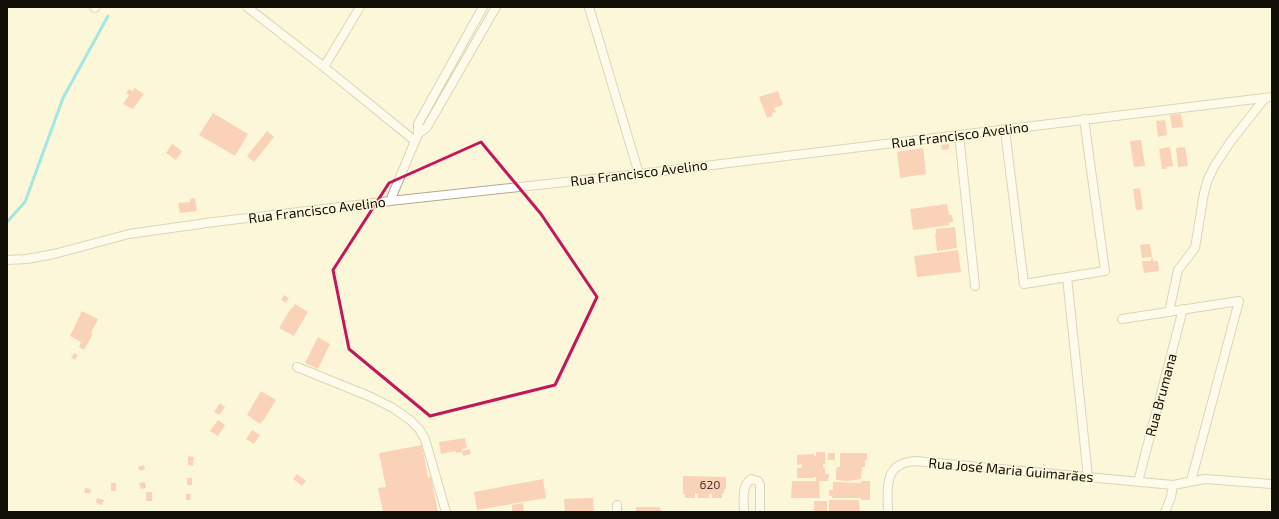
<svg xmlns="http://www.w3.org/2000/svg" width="1279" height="519" font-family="'Exo 2',sans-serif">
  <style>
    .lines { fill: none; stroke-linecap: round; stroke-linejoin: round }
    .stream { stroke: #39d0ec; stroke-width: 3 }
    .building { fill: #f5a58c }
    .minor-casing { stroke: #b0ab90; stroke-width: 10 }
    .minor { stroke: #fff; stroke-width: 8 }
    .marked { fill: none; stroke: #c2185b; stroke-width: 3; stroke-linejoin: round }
    .labels { text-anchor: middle; stroke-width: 3; stroke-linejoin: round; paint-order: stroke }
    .number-label { font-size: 12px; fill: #4b3528 }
    .street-label { font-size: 14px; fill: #121006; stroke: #fdf7da }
  </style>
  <rect width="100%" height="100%" fill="#fdf7da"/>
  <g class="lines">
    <!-- stream -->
    <path class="stream" d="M7 222 25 202 63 98 108 16"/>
  </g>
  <!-- building -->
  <path class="building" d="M135 88 144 94 133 109 123 104 129 95 126 93 129 89 132 91Z
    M778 91 783 105 774 108 776 112 772 113 773 116 767 118 759 97Z
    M213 113 248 134 235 156 199 135Z
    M1181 114 1183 127 1172 128 1170 115Z
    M1165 120 1167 135 1158 137 1156 121Z
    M267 131 274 137 254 162 247 156Z
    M1141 140 1145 166 1134 167 1130 141Z
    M172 144 182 151 176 160 166 153Z
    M949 144V149L942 150 941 145Z
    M1170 147 1173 166 1166 167 1167 169H1162L1159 149Z
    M1185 147 1188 166 1178 167 1176 148Z
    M923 148 926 174 900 178 897 152Z
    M1140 188 1143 209 1136 210 1133 189Z
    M195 198 197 211 180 213 178 203 190 202V199Z
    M947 204 949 215H952L953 222H949L950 225 913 230 910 209Z
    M955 227 957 248 937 251 935 234H936V229Z
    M1150 244 1152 257 1142 258 1140 245Z
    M958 250 961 272 917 277 914 256Z
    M1151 258H1153V261H1158L1159 271 1144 273 1142 261H1151Z
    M284 295 289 298 286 303 281 300Z
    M295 304 308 312 294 336 279 328 291 308 292 309Z
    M82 311 98 319 91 333 93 334 84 350 79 347 81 342 70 336Z
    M318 337 330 344 318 369 305 363Z
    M74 353 78 355 75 360 71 358Z
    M261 391 276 400 263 421H262L260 424 251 418V417L247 415Z
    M220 403 225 407 219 415 214 412Z
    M218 420 225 425 218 436 210 431Z
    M252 430 260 435 254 444 246 439Z
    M465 438 467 448 462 449V452L456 453V451L441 454 439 442Z
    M422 445 428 478 431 477 438 512H383L378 488 386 487 379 453Z
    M470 449 471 454 463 456 462 451Z
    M816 452H825V464H823V468H825V474H829L828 481H819L820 498H791L792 481H816V477H814V478H797V468H802V464L797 465V455L814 454V456H816Z
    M828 453H835V460H828Z
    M841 453H867V460H865V467H862L861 479 848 481 836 480V468L841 466 840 465V454Z
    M188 456 194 457 193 466 188 465Z
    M144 465 145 469 140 471 138 467Z
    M297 474 306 481 302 486 293 479Z
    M683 476 726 477V489H724V493L722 494V498H712V494H709V498H698V494L695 493V498H685V494H683Z
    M187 478H192V485H187Z
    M543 479 546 498 477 510 474 492Z
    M861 481H870V500H861V498H832V496H829V490H833V482L861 483Z
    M145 482 146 488 141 489 139 483Z
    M111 483H116V491H111Z
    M85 488 91 489 90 493H84Z
    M146 492H152V501H146Z
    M186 494H191L190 500H186Z
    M97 498 104 500 102 505 96 503Z
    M593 498 594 512H565L564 499Z
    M829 500H859L860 512H829Z
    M814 501H827V512H814Z
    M523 503 524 512H512V505Z
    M636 507H660L661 512H636Z"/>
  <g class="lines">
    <!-- minor casing -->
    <g class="minor-casing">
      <path id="minor" d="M94 7 95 8
        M247 7 324 67 415 141
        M589 7 639 174
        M324 67 360 7
        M1005 130 1024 284 1105 271 1084 119
        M418 134 427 127 496 7
        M959 135 975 286
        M390 201 418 134V124L483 7
        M7 260 27 259 54 254 129 234 214 222 390 201 639 174 1272 97
        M1067 277 1088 477
        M1169 312 1178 270 1195 248 1204 193 1208 179 1215 165 1231 141 1265 98
        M1122 319 1239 301 1191 481
        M297 367 371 397 393 408 410 420 419 429 425 439 446 512
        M1138 482 1183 309
        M617 505V512
        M744 512C744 501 741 486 751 479L758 481 760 485V512
        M888 512C888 498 884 472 900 465 904 462 910 462 915 461L1173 485 1205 479 1272 484
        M1165 512 1171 497 1173 485"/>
    </g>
    <!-- minor -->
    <use href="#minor" class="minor"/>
  </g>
  <!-- marked area -->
  <path d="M0 0H1279V519H0ZM481 142 541 214 597 297 555 385 430 416 349 349 333 270 389 183Z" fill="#fdf7da" fill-opacity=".55" fill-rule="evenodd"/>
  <path class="marked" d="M481 142 541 214 597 297 555 385 430 416 349 349 333 270 389 183Z"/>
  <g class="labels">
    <!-- number labels -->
    <g class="number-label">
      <text x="710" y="489">620</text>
    </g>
    <!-- street labels -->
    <g class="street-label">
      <text transform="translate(960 135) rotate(-7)" y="5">Rua Francisco Avelino</text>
      <text transform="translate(639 173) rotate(-7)" y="5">Rua Francisco Avelino</text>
      <text transform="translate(317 210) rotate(-7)" y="5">Rua Francisco Avelino</text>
      <text transform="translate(1161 395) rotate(-75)" y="5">Rua Brumana</text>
      <text transform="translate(1011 470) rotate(5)" y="5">Rua José Maria Guimarães</text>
    </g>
  </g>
  <!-- border -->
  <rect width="1279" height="519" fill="none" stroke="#121006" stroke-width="16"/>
</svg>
